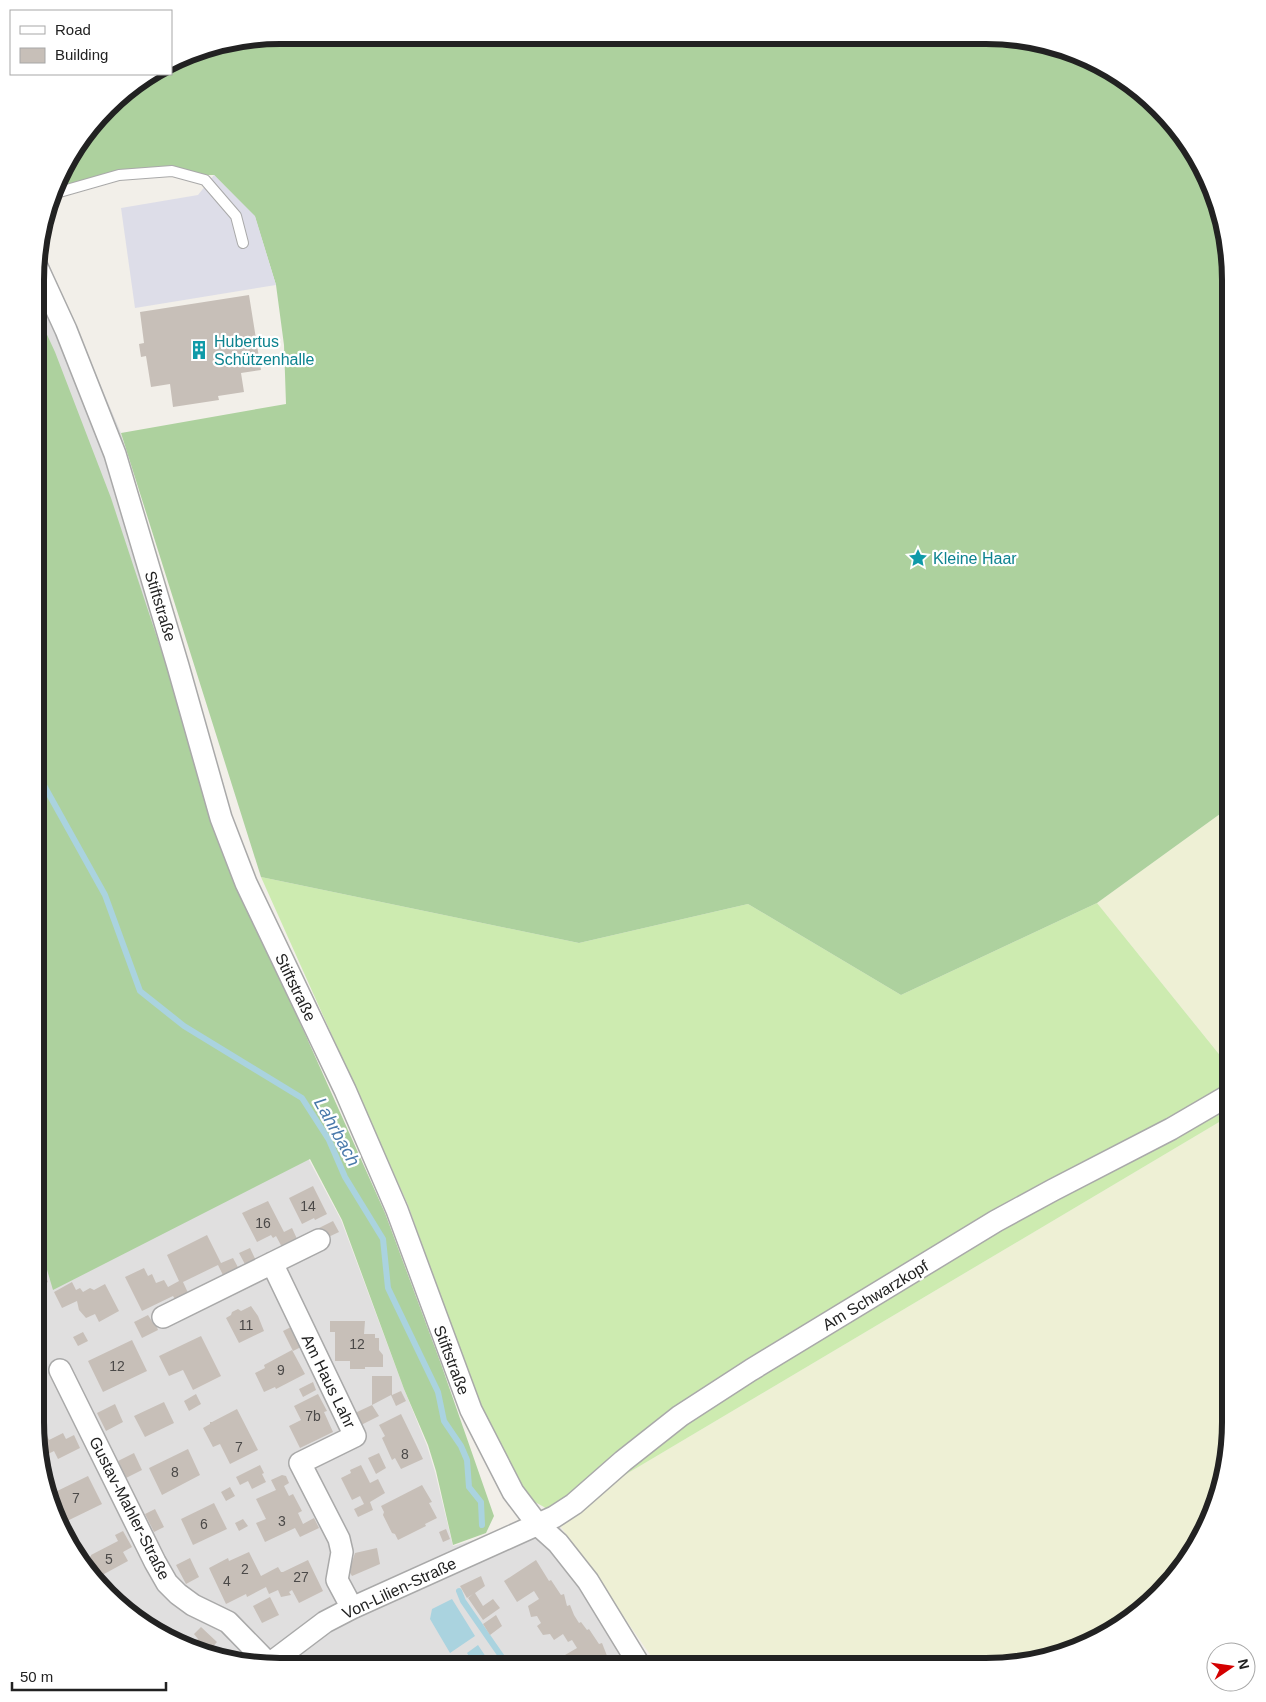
<svg xmlns="http://www.w3.org/2000/svg" width="1266" height="1702" font-family="Helvetica,sans-serif">
  <style>
    .residential { fill: #e0dfdf }
    .farmland { fill: #eef0d5 }
    .grass { fill: #cdebb0 }
    .forest { fill: #add19e }
    .plaza { fill: #dddde8 }
    .water { fill: #aad3df }
    .lines { fill: none; stroke-linecap: round; stroke-linejoin: round }
    .stream { stroke: #aad3df; stroke-width: 6 }
    .building { fill: #c7bfb8 }
    .lane-casing { stroke: #a9a9a9; stroke-width: 12 }
    .street-casing { stroke: #a9a9a9; stroke-width: 24 }
    .lane { stroke: #fff; stroke-width: 10 }
    .street { stroke: #fff; stroke-width: 21 }
    .labels { text-anchor: middle; stroke-width: 4.5; stroke-linejoin: round; paint-order: stroke }
    .number-label { font-size: 14px; fill: #4b4948 }
    .culture-label { font-size: 16px; fill: #0d838f; stroke: #fff; text-anchor: start }
    .street-label { font-size: 16px; fill: #222; stroke: #fff }
    .water-label { font-size: 18px; font-style: italic; fill: #4a7aab; stroke: #fff }
    .rim { fill: none; stroke: #222; stroke-width: 6 }
  </style>
  <rect width="100%" height="100%" fill="#f2efe9"/>
  <!-- residential -->
  <path class="residential" d="M39 241 121 433 309 1160 341 1220 404 1389 427 1446 435 1472 453 1546 554 1517 647 1666 248 1665 201 1654 143 1626 95 1584 60 1531 43 1486 35 1423 37 247Z"/>
  <!-- farmland -->
  <path class="farmland" d="M1231 806V1069L1097 903Z
    M1231 1115 1230 1439 1218 1501 1190 1559 1148 1606 1095 1642 1050 1659 987 1667 658 1666 554 1517Z"/>
  <!-- grass -->
  <path class="grass" d="M261 877 579 943 748 904 901 995 1097 903 1231 1069V1115L554 1517 544 1507 533 1501 514 1475 489 1423 467 1371 408 1205Z"/>
  <!-- forest -->
  <path class="forest" d="M279 35 1019 37 1080 54 1135 85 1171 118 1206 171 1223 216 1231 279V806L1097 903 901 995 748 904 579 943 261 877 121 433 286 404 284 345 276 285 255 217 214 175H119L56 193 68 157 118 95 156 74H171V65L201 48Z
    M37 313 55 352 111 498 239 886 385 1213 441 1364 494 1516 486 1533 453 1545 436 1471 428 1445 404 1389 342 1220 310 1159 53 1290 35 1229Z"/>
  <!-- plaza -->
  <path class="plaza" d="M214 175 255 216 276 285 135 308 121 208 198 195Z"/>
  <!-- water -->
  <path class="water" d="M452 1599 475 1636 450 1653 430 1619 432 1609Z
    M478 1645 490 1663 486 1666H475L467 1653Z"/>
  <g class="lines">
    <!-- stream -->
    <path class="stream" d="M36 771 105 895 140 991 184 1026 302 1098 329 1140 345 1177 383 1239 388 1288 438 1392 444 1421 461 1446 467 1460 469 1487 481 1502 482 1525
      M459 1591 463 1601 508 1666"/>
  </g>
  <!-- building -->
  <path class="building" d="M249 295 261 370 241 373 244 392 218 396 219 400 173 407 170 384 151 387 146 356 141 357 139 344 144 343 140 312Z
    M313 1186 327 1214 315 1220 314 1218 302 1224 289 1198Z
    M268 1201 284 1232 292 1228 298 1241 283 1249 276 1236 273 1238 271 1235 257 1242 242 1213Z
    M333 1221 339 1232 322 1240 317 1229Z
    M207 1235 221 1263 233 1258 240 1271 225 1279 218 1265 183 1282 189 1295 176 1301 173 1296 142 1311 125 1277 144 1268 148 1276 152 1274 156 1283 164 1280 168 1287 179 1281 167 1255Z
    M250 1248 257 1263 247 1268 239 1253Z
    M35 1255H38L48 1282 35 1289Z
    M72 1282 76 1290 80 1288 83 1292 90 1288 94 1290 105 1284 119 1311 99 1322 95 1314 86 1318 79 1310 77 1301 62 1308 54 1292Z
    M251 1306 258 1316 264 1331 239 1343 226 1318 231 1315 232 1312 238 1309 241 1311Z
    M148 1315 153 1323 155 1322 158 1330 142 1338 134 1322Z
    M330 1321H365L364 1334H375V1338H379V1350L383 1355V1367H365V1369H350V1361H335V1332H330Z
    M291 1327 301 1347 293 1351 283 1331Z
    M83 1332 88 1341 78 1346 73 1337Z
    M201 1336 221 1376 193 1390 183 1370 169 1376 159 1356Z
    M132 1340 147 1371 103 1392 88 1361Z
    M292 1350 305 1374 276 1389 275 1387 264 1392 255 1373 265 1368 264 1365Z
    M372 1376H392V1395L401 1391 406 1401 396 1406 391 1395 372 1405Z
    M313 1382 316 1390 303 1397 299 1389Z
    M196 1394 201 1404 189 1411 184 1401Z
    M318 1394 327 1411 324 1412 333 1432 300 1448 289 1426 301 1420 294 1406Z
    M164 1402 174 1423 145 1437 134 1416Z
    M115 1404 123 1422 106 1431 97 1413Z
    M372 1405 379 1416 361 1425 355 1413Z
    M237 1409 258 1450 230 1464 220 1444 213 1447 203 1428 210 1424V1422H212Z
    M401 1414 423 1459 401 1469 395 1458 392 1460 382 1438 385 1436 379 1425Z
    M37 1415 49 1440 63 1433 66 1439 74 1435 80 1448 58 1459 54 1451 40 1458 35 1423V1416Z
    M188 1449 200 1475 162 1495 149 1468Z
    M134 1453 142 1470 126 1478 118 1461Z
    M379 1453 386 1468 376 1474 368 1458Z
    M260 1465 264 1473 262 1474 266 1482 252 1489 248 1481 240 1485 236 1477Z
    M361 1465 370 1483 378 1479 385 1493 370 1502 373 1510 358 1517 354 1509 364 1504 360 1496 352 1500 341 1478 351 1473 350 1470Z
    M282 1475 286 1476 289 1483 284 1486 289 1496 293 1494 302 1511 298 1513 303 1524 314 1518 319 1528 300 1537 295 1528 265 1542 256 1523 266 1519 256 1499 276 1490 271 1480Z
    M88 1476 102 1504 65 1522 61 1514 55 1512 53 1508 55 1502 51 1494Z
    M422 1485 432 1502 429 1503 437 1518 425 1524 426 1526 398 1540 395 1534 392 1533 383 1515 384 1512 381 1506Z
    M230 1487 235 1496 226 1501 221 1492Z
    M214 1503 227 1529 193 1545 181 1519Z
    M155 1509 164 1527 154 1532 145 1514Z
    M243 1519 248 1526 239 1531 235 1523Z
    M446 1529 450 1539 443 1542 439 1532Z
    M123 1531 132 1547 123 1552 128 1561 93 1580 81 1561 91 1556V1555L118 1541 115 1535Z
    M377 1548 380 1564 352 1576 349 1571 355 1553Z
    M249 1552 261 1576 278 1567 281 1572H283L308 1560 323 1591 299 1603 292 1590 289 1592 291 1595 281 1597 278 1590 269 1594 266 1587 247 1597 246 1594 226 1604 209 1568 228 1558 229 1561Z
    M190 1558 199 1577 186 1584 176 1565Z
    M536 1560 549 1581 551 1580 561 1595 564 1594 567 1606 570 1605 574 1615 579 1623 581 1622 587 1630 589 1629 599 1644 602 1643 611 1666H569L565 1655 577 1648 572 1640 568 1642 563 1634 554 1640 550 1634 543 1635 537 1626 541 1623 537 1616 531 1617 528 1606 539 1599 534 1591 517 1602 504 1581Z
    M481 1576 485 1586 475 1593 483 1606 493 1599 500 1608 483 1620 468 1598 473 1594 467 1598 460 1586Z
    M270 1597 279 1615 262 1623 253 1606Z
    M129 1603 142 1616 137 1620 124 1608Z
    M496 1615 502 1626 490 1635 483 1624Z
    M201 1627 217 1642 210 1650 218 1658 201 1654 189 1648 198 1639 194 1634Z
    M380 1656 389 1665H369Z
    M519 1656 526 1666H513L511 1661Z"/>
  <g class="lines">
    <!-- lane casing -->
    <g class="lane-casing">
      <path id="lane" d="M56 193 119 175 172 171 205 180 236 216 243 243"/>
    </g>
    <!-- street casing -->
    <g class="street-casing">
      <path id="street" d="M37 267 66 330 115 454 178 666 221 818 246 883 345 1090 397 1210 471 1410 513 1492 538 1525 558 1543 588 1581 640 1666
        M272 1263 355 1436 300 1463 339 1539 342 1552 337 1580 352 1608
        M163 1317 319 1240
        M60 1370 155 1562 167 1583 178 1594 193 1605 228 1622 269 1664
        M268 1665 325 1622 352 1608 554 1517 574 1504 623 1461 680 1416 751 1370 996 1221 1053 1190 1171 1129 1231 1094"/>
    </g>
    <!-- lane -->
    <use href="#lane" class="lane"/>
    <!-- street -->
    <use href="#street" class="street"/>
  </g>
  <!-- icons -->
  <defs>
    <g id="building-bare" transform="scale(1.5)"><path d="M-4-6H4V6H1V3H-1V6H-4ZM-2.5-4.3h1.7v1.8h-1.7ZM.8-4.3h1.7v1.8H.8ZM-2.5-1h1.7V.8h-1.7ZM.8-1h1.7V.8H.8Z" fill="#0f9aa8" stroke="#fff" stroke-width="2.5" paint-order="stroke"/></g>
    <g id="sight-bare" transform="scale(1.5)"><path d="M0-6L1.8-2.2L6-1.7L2.9 1.2L3.7 5.4L0 3.3L-3.7 5.4L-2.9 1.2L-6-1.7L-1.8-2.2Z" fill="#0f9aa8" stroke="#fff" stroke-width="2.5" paint-order="stroke"/></g>
  </defs>
  <g fill-rule="evenodd">
    <use href="#building-bare" x="199" y="350"/>
    <use href="#sight-bare" x="918" y="558"/>
  </g>
  <g class="labels">
    <!-- number labels -->
    <g class="number-label">
      <text x="308" y="1211">14</text>
      <text x="263" y="1228">16</text>
      <text x="246" y="1330">11</text>
      <text x="357" y="1349">12</text>
      <text x="117" y="1371">12</text>
      <text x="281" y="1375">9</text>
      <text x="313" y="1421">7b</text>
      <text x="239" y="1452">7</text>
      <text x="405" y="1459">8</text>
      <text x="175" y="1477">8</text>
      <text x="76" y="1503">7</text>
      <text x="282" y="1526">3</text>
      <text x="204" y="1529">6</text>
      <text x="109" y="1564">5</text>
      <text x="245" y="1574">2</text>
      <text x="301" y="1582">27</text>
      <text x="227" y="1586">4</text>
    </g>
    <!-- culture labels -->
    <g class="culture-label">
      <text x="214" y="347">Hubertus<tspan x="214" dy="18">Schützenhalle</tspan></text>
      <text x="933" y="564">Kleine Haar</text>
    </g>
    <!-- street labels -->
    <g class="street-label">
      <text transform="translate(161 606) rotate(73)" y="6">Stiftstraße</text>
      <text transform="translate(296 987) rotate(64)" y="6">Stiftstraße</text>
      <text transform="translate(875 1295) rotate(-31)" y="6">Am Schwarzkopf</text>
      <text transform="translate(452 1360) rotate(69)" y="6">Stiftstraße</text>
      <text transform="translate(329 1381) rotate(64)" y="6">Am Haus Lahr</text>
      <text transform="translate(130 1508) rotate(63)" y="6">Gustav-Mahler-Straße</text>
      <text transform="translate(399 1588) rotate(-25)" y="6">Von-Lilien-Straße</text>
    </g>
    <!-- water labels -->
    <g class="water-label">
      <text transform="translate(337 1132) rotate(61)" y="6">Lahrbach</text>
    </g>
  </g>
  <!-- crop -->
  <path d="M0 0H1266V1702H0ZM280 44H986A236 236 0 0 1 1222 280V1422A236 236 0 0 1 986 1658H280A236 236 0 0 1 44 1422V280A236 236 0 0 1 280 44Z" fill="#fff" fill-rule="evenodd"/>
  <path class="rim" d="M280 44H986A236 236 0 0 1 1222 280V1422A236 236 0 0 1 986 1658H280A236 236 0 0 1 44 1422V280A236 236 0 0 1 280 44Z"/>
  <!-- legend -->
  <rect x="10" y="10" width="162" height="65" fill="#ffffff" stroke="#a7a7a7"/>
  <rect x="20" y="26" width="25" height="8" fill="#ffffff" stroke="#a7a7a7"/>
  <text x="55" y="35" font-size="15" fill="#222222">Road</text>
  <rect x="20" y="48" width="25" height="15" fill="#c7bfb8" stroke="#a7a7a7"/>
  <text x="55" y="60" font-size="15" fill="#222222">Building</text>
  <!-- north arrow -->
  <g transform="translate(1231 1667) rotate(77)"><circle r="24" fill="#ffffff" stroke="#a7a7a7"/>
  <path d="M0-4L9 19L0 12L-9 19Z" fill="#d40000"/>
  <text y="-8" font-size="14" font-weight="bold" text-anchor="middle" fill="#222222">N</text>
  </g>
  <!-- scale -->
  <path d="M12 1682v8h154v-8" fill="none" stroke="#222222" stroke-width="2.5"/>
  <text x="20" y="1682" font-size="15" fill="#222222" stroke="#ffffff" stroke-width="4" paint-order="stroke">50 m</text>
</svg>
